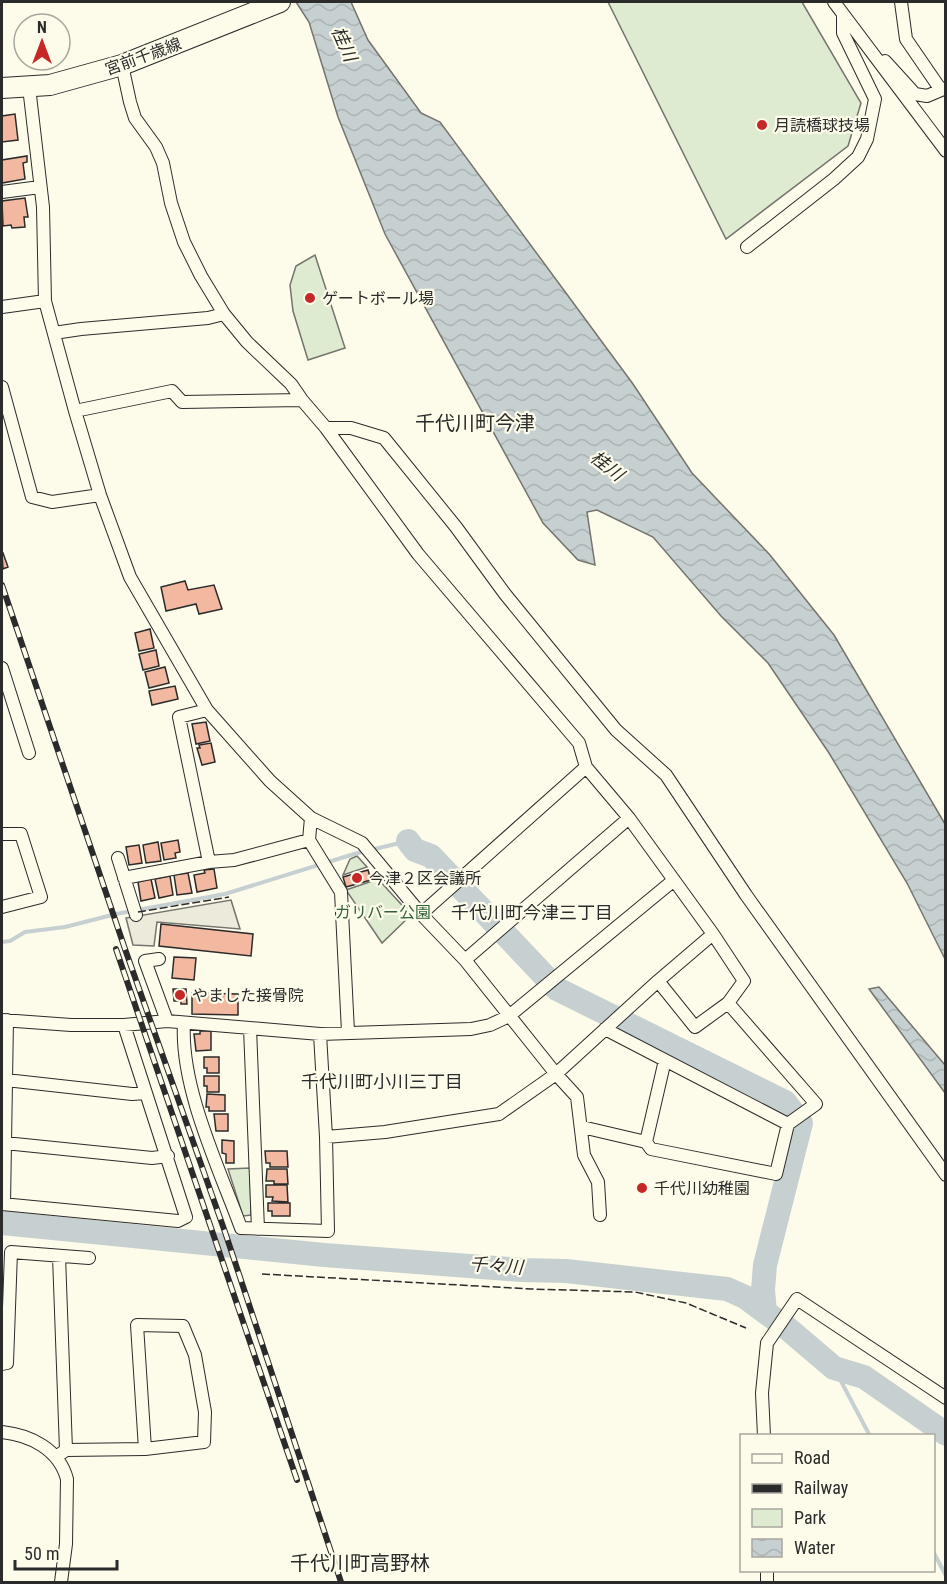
<svg xmlns="http://www.w3.org/2000/svg" width="947" height="1584" font-family="'Roboto Condensed','Noto Sans JP',sans-serif">
  <style>
    .green { fill: #deebd1; stroke: #74746e; stroke-width: 1.5 }
    .parking { fill: #eceadb; stroke: #74746e; stroke-width: 1.5 }
    .water { fill: url(#water-waves); stroke: #74746e; stroke-width: 1.5 }
    .lines { fill: none; stroke-linecap: round; stroke-linejoin: round }
    .stream { stroke: #c7d0d0; stroke-width: 4 }
    .river { stroke: #c7d0d0; stroke-width: 24 }
    .building { fill: #f2b8a0; stroke: #2b2b2b; stroke-width: 1.5 }
    .minor-casing { stroke: #2b2b2b; stroke-width: 14 }
    .primary-casing { stroke: #2b2b2b; stroke-width: 22 }
    .minor { stroke: #fdfbea; stroke-width: 12 }
    .primary { stroke: #fdfbea; stroke-width: 20 }
    .rail-casing { stroke: #2b2b2b; stroke-width: 6 }
    .rail { stroke: #fdfbea; stroke-width: 4; stroke-dasharray: 11; stroke-linecap: butt }
    .fence { stroke: #2b2b2b; stroke-width: 1.5; stroke-dasharray: 8 3; stroke-linecap: butt }
    .poi-dot { fill: #c62828; stroke: #fdfbea; stroke-width: 2 }
    .labels { text-anchor: middle; stroke-width: 4.5; stroke-linejoin: round; paint-order: stroke }
    .street-label { font-size: 16px; fill: #2b2b2b; stroke: #fdfbea }
    .poi-label { font-size: 16px; fill: #2b2b2b; stroke: #fdfbea; text-anchor: start }
    .park-label { font-size: 16px; fill: #34623c; stroke: #fdfbea }
    .water-label { font-size: 18px; font-style: italic; fill: #2b2b2b; stroke: #fdfbea }
    .neighbourhood-label { font-size: 18px; fill: #2b2b2b; stroke: #fdfbea }
    .quarter-label { font-size: 20px; fill: #2b2b2b; stroke: #fdfbea }
  </style>
  <defs>
    <pattern id="water-waves" width="16" height="10" patternUnits="userSpaceOnUse" patternTransform="scale(1.5)"><rect width="16" height="10" fill="#c7d0d0"/><path d="M0 5q4-4 8 0t8 0" fill="none" stroke="#abb3b3"/></pattern>
  </defs>
  <rect width="100%" height="100%" fill="#fdfbea"/>
  <!-- green -->
  <path class="green" d="M608 2H802L861 103 848 146 726 239Z
    M315 255 345 348 308 360 293 311 290 285 296 266Z
    M357 856 367 867 343 875 350 859Z
    M378 879 411 915 382 943 346 890Z
    M250 1168 251 1215 243 1216 228 1169Z"/>
  <!-- parking -->
  <path class="parking" d="M231 900 240 929 157 922 154 946 133 945 126 918Z"/>
  <!-- water -->
  <path class="water" d="M296 2H351L368 40 421 113 440 122 633 384 692 473 770 555 834 635 945 824V959L907 883 829 753 768 663 721 616 653 537 597 510 587 512 595 565 578 560 543 523 385 234 338 117 309 22Z
    M879 987 945 1065V1093L869 989Z"/>
  <g class="lines">
    <!-- stream -->
    <path class="stream" d="M2 942 10 941 25 932 65 927 116 914 225 894 354 854 408 841
      M834 1368 870 1436
      M934 1553 946 1576"/>
    <!-- river -->
    <path class="river" d="M408 841 415 850 431 856 557 989 785 1102 801 1123 765 1265 763 1290 765 1312
      M2 1223 324 1255 522 1270 566 1271 727 1289 745 1297 787 1328 834 1368 864 1377 946 1434"/>
  </g>
  <!-- building -->
  <path class="building" d="M15 114 18 140 2 142V116Z
    M27 156V162L23 163 25 179 2 183V160Z
    M25 198 28 217H24L25 227 12 228 11 225 3 226 2 201Z
    M3 553 8 567 3 569 2 554Z
    M185 581 188 590 214 585 222 609 199 614 196 604 166 611 161 587Z
    M150 629 154 648 139 651 135 633Z
    M156 650 159 666 143 670 139 654Z
    M165 667 169 683 149 688 145 672Z
    M175 686 178 699 152 705 149 691Z
    M206 722 210 741 196 744 192 724Z
    M211 743 215 762 202 765 197 748H200L199 745Z
    M178 840 180 852 175 853 176 858 164 860 161 843Z
    M158 842 161 861 146 863 143 845Z
    M139 845 142 863 129 865 126 847Z
    M214 869 217 888 197 892 194 875 205 873 204 870Z
    M368 870 371 880 346 887 343 877Z
    M188 873 192 893 177 895 174 875Z
    M170 876 173 895 159 898 155 879Z
    M151 879 155 898 141 901 138 882Z
    M161 924 253 934 251 956 159 946Z
    M174 957 196 958 194 980 172 978Z
    M173 989H186L187 1004H181V1001H174Z
    M192 993 238 994V1015L192 1014Z
    M200 1031H211V1050L196 1051 194 1034H200Z
    M204 1057H219V1073H207V1068H204Z
    M204 1076H219V1092H207V1086H204Z
    M207 1094 225 1095V1111H209V1107H206Z
    M214 1114H228V1131H216Z
    M222 1140 234 1141V1163H226V1154L222 1153Z
    M265 1151H287L288 1167H270V1163H266Z
    M267 1169H287L288 1184H274V1181H266Z
    M266 1185H287L288 1202 272 1201 273 1197H266Z
    M268 1203H290V1216H272V1211H268Z"/>
  <g class="lines">
    <!-- minor casing -->
    <g class="minor-casing">
      <path id="minor" d="M834 2 946 151
        M901 2 906 39 941 90
        M885 61 915 94 927 96 946 88
        M122 65 130 102 135 118 156 147 163 163 171 203 184 242 201 276 224 314 247 342 291 384 302 400 326 428 418 554 579 743 586 767 629 818 713 934 658 981 556 1074 499 1114 385 1132 326 1137
        M29 87 43 207 45 301 75 411 100 495 130 577 207 710 270 781 311 818 362 843 421 914 465 960 556 1074 577 1097 584 1155 598 1182 600 1215
        M2 192 40 187
        M747 247 834 179 858 157 867 139 875 99 843 33V15
        M2 307 45 301
        M54 333 81 329 208 318 224 314
        M2 387 32 497 52 502 100 495
        M75 411 172 391 182 402 302 400
        M326 428H351L384 438 456 527 505 594 616 730 666 775 746 895 946 1175
        M2 668 29 753
        M207 710 179 717 209 862
        M311 818 309 840 341 892 348 1032
        M2 834H21L41 897 2 907
        M118 858 136 915
        M124 878 209 862 234 860 309 840
        M421 914 586 767
        M159 959 145 961 167 1021
        M465 960 629 818
        M658 981 695 1027 728 1003 744 981 713 934
        M2 1020 71 1025H124L167 1021 320 1034 471 1029 490 1025 509 1016 674 880
        M184 1023C180 1087 219 1168 241 1228L328 1231 326 1137 320 1034
        M250 1028 258 1229
        M605 1029 788 1124
        M665 1060 646 1142 651 1149 776 1174 788 1124 816 1104 728 1003
        M6 1080 132 1094 146 1093
        M582 1127 646 1142
        M5 1143 152 1158 168 1156
        M2 1204 178 1221 186 1217 124 1025
        M4 1204 7 1020
        M59 1256 66 1450
        M2 1364 7 1363 11 1252 89 1258
        M2 1432C30 1435 59 1449 67 1479L66 1544 61 1582
        M764 1436 762 1393 767 1343 797 1299 946 1398
        M56 1457 66 1450 145 1449 204 1442 205 1412 195 1355 183 1326 137 1325 145 1449
        M767 1570V1582"/>
    </g>
    <!-- primary casing -->
    <g class="primary-casing">
      <path id="primary" d="M2 88 50 85 122 65 280 2"/>
    </g>
    <!-- minor -->
    <use href="#minor" class="minor"/>
    <!-- primary -->
    <use href="#primary" class="primary"/>
    <!-- rail casing -->
    <g class="rail-casing">
      <path id="rail" d="M2 585 125 949 225 1232 341 1582
        M116 949 297 1480"/>
    </g>
    <!-- rail -->
    <use href="#rail" class="rail"/>
    <!-- fence -->
    <path class="fence" d="M138 912 229 897
      M262 1274 531 1289 635 1292 686 1303 746 1328"/>
  </g>
  <!-- markers -->
  <g class="poi-dot">
    <circle cx="762" cy="125" r="6"/>
    <circle cx="310" cy="298" r="6"/>
    <circle cx="357" cy="878" r="6"/>
    <circle cx="180" cy="995" r="6"/>
    <circle cx="642" cy="1188" r="6"/>
  </g>
  <g class="labels">
    <!-- street labels -->
    <g class="street-label">
      <text transform="translate(143 56) rotate(-20)" y="6">宮前千歳線</text>
    </g>
    <!-- poi labels -->
    <g class="poi-label">
      <text x="774" y="131">月読橋球技場</text>
      <text x="322" y="304">ゲートボール場</text>
      <text x="369" y="884">今津２区会議所</text>
      <text x="192" y="1001">やました接骨院</text>
      <text x="654" y="1194">千代川幼稚園</text>
    </g>
    <!-- park labels -->
    <g class="park-label">
      <text x="383" y="918">ガリバー公園</text>
    </g>
    <!-- water labels -->
    <g class="water-label">
      <text transform="translate(344 44) rotate(66)" y="6">桂川</text>
      <text transform="translate(607 466) rotate(38)" y="6">桂川</text>
      <text transform="translate(496 1266) rotate(4)" y="6">千々川</text>
    </g>
    <!-- neighbourhood labels -->
    <g class="neighbourhood-label">
      <text x="532" y="919">千代川町今津三丁目</text>
      <text x="382" y="1088">千代川町小川三丁目</text>
    </g>
    <!-- quarter labels -->
    <g class="quarter-label">
      <text x="475" y="430">千代川町今津</text>
      <text x="360" y="1570">千代川町高野林</text>
    </g>
  </g>
  <!-- border -->
  <rect width="947" height="1584" fill="none" stroke="#2b2b2b" stroke-width="6"/>
  <!-- legend -->
  <rect x="740" y="1434" width="195" height="138" fill="#fdfbea" stroke="#a9a89e" stroke-width="1.5"/>
  <rect x="752" y="1454" width="30" height="9" fill="#fdfbea" stroke="#a9a89e" stroke-width="1.5"/>
  <text x="794" y="1464" font-size="18" fill="#2b2b2b">Road</text>
  <rect x="752" y="1484" width="30" height="9" fill="#2b2b2b" stroke="#a9a89e" stroke-width="1.5"/>
  <text x="794" y="1494" font-size="18" fill="#2b2b2b">Railway</text>
  <rect x="752" y="1509" width="30" height="18" fill="#deebd1" stroke="#a9a89e" stroke-width="1.5"/>
  <text x="794" y="1524" font-size="18" fill="#2b2b2b">Park</text>
  <rect x="752" y="1539" width="30" height="18" fill="url(#water-waves)" stroke="#a9a89e" stroke-width="1.5"/>
  <text x="794" y="1554" font-size="18" fill="#2b2b2b">Water</text>
  <!-- north arrow -->
  <g transform="translate(42 42)"><circle r="28" fill="#fdfbea" stroke="#a9a89e" stroke-width="1.5"/>
  <path d="M0-4.5L10 22L0 15L-10 22Z" fill="#c62828"/>
  <text y="-9" font-size="16" font-weight="bold" text-anchor="middle" fill="#2b2b2b">N</text>
  </g>
  <!-- scale -->
  <path d="M15 1560v9h102v-9" fill="none" stroke="#2b2b2b" stroke-width="3"/>
  <text x="24" y="1560" font-size="18" fill="#2b2b2b" stroke="#fdfbea" stroke-width="4.5" paint-order="stroke">50 m</text>
</svg>
